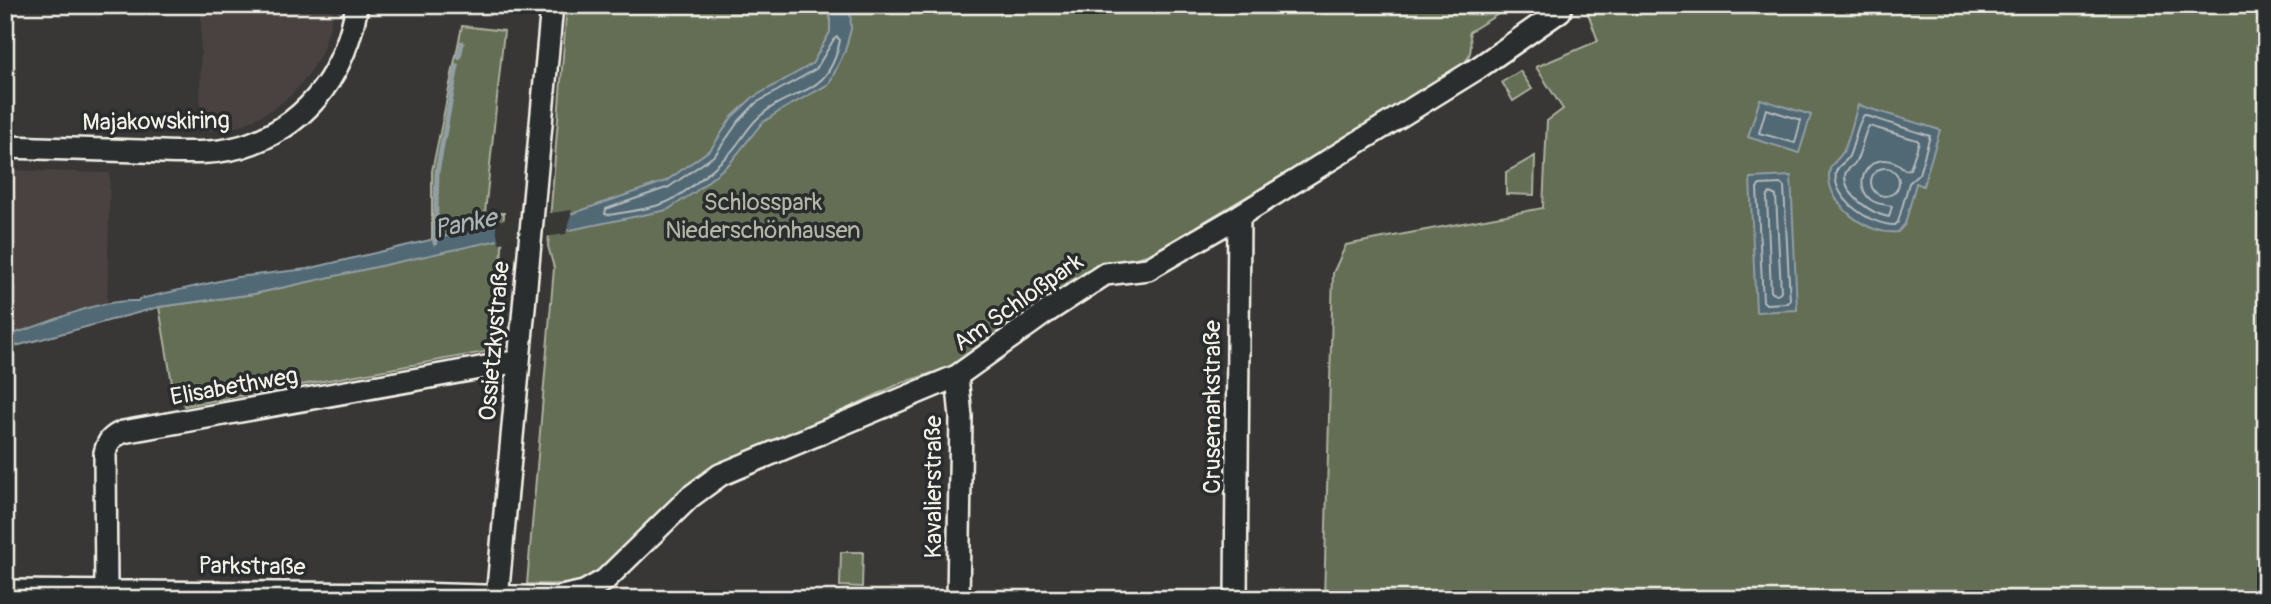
<svg xmlns="http://www.w3.org/2000/svg" width="2271" height="604" font-family="Pangolin,sans-serif">
  <style>
    .built { fill: #48433f }
    .green { fill: #646e54; stroke: #acb09e; stroke-width: 2 }
    .water { fill: #516775; stroke: #929ea3; stroke-width: 2 }
    .pier { fill: #383736 }
    .lines { fill: none; stroke-linecap: round; stroke-linejoin: round }
    .shore { stroke: #b3baba; stroke-width: 2 }
    .stream { stroke: #929ea3; stroke-width: 5 }
    .street-casing { stroke: #f4f1e8; stroke-width: 26 }
    .street { stroke: #2a2d2e; stroke-width: 21 }
    .labels { text-anchor: middle; stroke-width: 7; stroke-linejoin: round; paint-order: stroke }
    .street-label { font-size: 24px; fill: #f4f1e8; stroke: #2a2d2e }
    .park-label { font-size: 24px; fill: #b3b6a5; stroke: #2a2d2e }
    .water-label { font-size: 26px; font-style: italic; fill: #abb3b4; stroke: #2a2d2e }
  </style>
  <rect width="100%" height="100%" fill="#383736"/>
  <filter id="ink" filterUnits="userSpaceOnUse"><feTurbulence type="fractalNoise" baseFrequency=".0143" numOctaves="2"/><feDisplacementMap in="SourceGraphic" scale="14" xChannelSelector="R" yChannelSelector="G"/><feConvolveMatrix kernelMatrix="1 2 1 2 8 2 1 2 1" color-interpolation-filters="sRGB"/></filter>
  <g filter="url(#ink)">
    <!-- built -->
    <path class="built" d="M201 5H333L330 27 321 54 307 77 292 94 275 108 245 124 229 129 200 132Z
      M5 170 110 173 107 304 74 311 35 328 5 336Z"/>
    <!-- green -->
    <path class="green" d="M567 5H1513L1469 32C1473 49 1471 57 1459 70L1150 254 1099 268 1039 303 951 367 901 383 836 414 718 463 595 575C573 587 551 584 527 584L554 268 548 246Z
      M1585 5H2266V599H1324L1333 273 1346 245 1543 208 1547 121 1563 109 1536 67 1598 41Z
      M462 26 504 31 485 213H504L496 350 184 406 183 400 175 401 159 307 254 294 424 255 432 238V171Z
      M1520 71 1532 89 1513 101 1502 82Z
      M1535 156 1534 195 1506 194V172Z
      M841 552H863L862 587 840 586Z"/>
    <!-- water -->
    <path class="water" d="M830 5H850L851 29 845 51 829 84 783 109 762 123 730 163 695 192 667 210 570 230 498 240 254 294 159 307 5 349V336C50 325 91 299 138 301L139 299 237 277 307 269 498 224 574 213 666 181 711 149 732 117 752 98 812 64 830 32Z
      M1760 99 1811 115 1799 153 1748 137Z
      M1858 105 1940 130 1923 186 1916 183 1905 224 1898 232C1869 236 1828 206 1829 175 1829 163 1838 161 1843 152 1850 139 1853 120 1858 105Z
      M1791 176 1797 310 1756 312 1750 178Z"/>
    <!-- pier -->
    <path class="pier" d="M572 210 566 234 499 243 495 221Z"/>
    <g class="lines">
      <!-- shore -->
      <path class="shore" d="M837 37 840 40C828 101 792 85 758 118 746 129 739 145 727 156 712 170 681 198 662 204 645 210 626 212 609 215L605 214 606 209 669 187 715 155 738 122 756 103 816 69 834 39Z
        M1766 109 1801 120 1795 143 1759 133Z
        M1864 115 1930 136 1919 174 1909 183 1898 222 1895 225C1872 226 1831 199 1836 172 1838 164 1846 163 1849 156 1855 143 1856 126 1864 115Z
        M1869 126 1917 140 1919 142 1910 169 1905 170C1878 142 1847 180 1871 200 1878 205 1886 204 1892 206L1889 217C1872 214 1845 196 1845 176 1845 169 1851 168 1855 163 1862 152 1862 137 1869 126Z
        M1871 182a14 14 0 1 1 28 0a14 14 0 1 1-28 0Z
        M1781 184 1784 187 1790 300 1787 303 1766 304 1763 301 1757 188 1760 185Z
        M1770 193 1776 196 1781 291 1777 295 1771 292 1767 197Z"/>
      <!-- stream -->
      <path class="stream" d="M459 57 462 43
        M435 243 437 172 457 66"/>
      <!-- street casing -->
      <g class="street-casing">
        <path id="street" d="M5 147C50 148 95 150 140 151 175 152 217 157 252 143 313 120 346 68 357 5
          M957 376 961 417 958 599
          M5 591 413 594 557 598 584 592 605 580 690 497 720 475 957 376 1045 313 1105 274 1148 269 1239 216 1478 68 1560 11
          M106 591 105 453C108 441 111 437 123 432L519 361
          M497 599 552 5
          M1236 599 1239 216"/>
      </g>
      <!-- street -->
      <use href="#street" class="street"/>
    </g>
  </g>
  <g class="labels">
    <!-- street labels -->
    <g class="street-label">
      <text transform="translate(156 121) rotate(-1)" y="8">Majakowskiring</text>
      <text transform="translate(1018 302) rotate(-35)" y="8">Am Schloßpark</text>
      <text transform="translate(494 341) rotate(-85)" y="8">Ossietzkystraße</text>
      <text transform="translate(234 386) rotate(-10)" y="8">Elisabethweg</text>
      <text transform="translate(1212 407) rotate(-90)" y="8">Crusemarkstraße</text>
      <text transform="translate(933 487) rotate(-90)" y="8">Kavalierstraße</text>
      <text transform="translate(252 566) rotate(1)" y="8">Parkstraße</text>
    </g>
    <!-- park labels -->
    <g class="park-label">
      <text x="763" y="210">Schlosspark<tspan x="763" dy="28">Niederschönhausen</tspan></text>
    </g>
    <!-- water labels -->
    <g class="water-label">
      <text transform="translate(465 223) rotate(-12)" y="9">Panke</text>
    </g>
  </g>
  <!-- margin -->
  <rect width="2271" height="604" fill="none" stroke="#2a2d2e" stroke-width="28"/>
  <rect x="14" y="14" width="2243" height="576" fill="none" stroke="#f4f1e8" stroke-width="2.5" filter="url(#ink)"/>
</svg>
